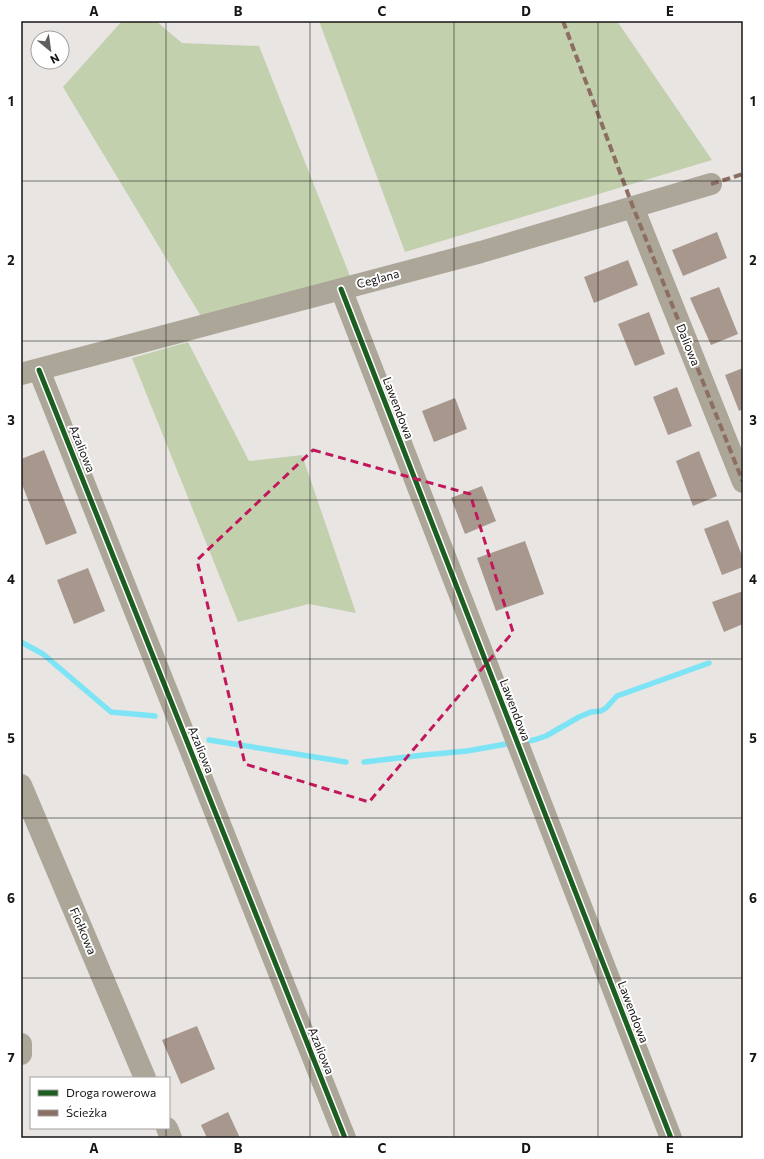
<svg xmlns="http://www.w3.org/2000/svg" width="764" height="1159" font-family="Commissioner,sans-serif">
  <style>
    .green { fill: #c2d0ae }
    .lines { fill: none; stroke-linecap: round; stroke-linejoin: round }
    .stream { stroke: #7de4f6; stroke-width: 5.5 }
    .building { fill: #a8978c }
    .street { stroke: #aca698; stroke-width: 22 }
    .quiet { stroke: #8d6e63; stroke-width: 4; stroke-dasharray: 8 4; stroke-linecap: butt }
    .cycleway-casing { stroke: #fff; stroke-width: 8 }
    .cycleway { stroke: #1b5e20; stroke-width: 5 }
    .marked { fill: none; stroke: #c2185b; stroke-width: 3; stroke-dasharray: 8 5; stroke-linejoin: round }
    .grid { fill: none; stroke: #171514; stroke-width: 1; stroke-opacity: 0.55 }
    .labels { text-anchor: middle; stroke-width: 4; stroke-linejoin: round; paint-order: stroke }
    .street-label { font-size: 12px; fill: #171514; stroke: #fff }
    .neatline { fill: none; stroke: #171514; stroke-width: 1.5 }
    .grid-label { font-size: 13px; text-anchor: middle; font-weight: bold; fill: #171514 }
  </style>
  <rect width="100%" height="100%" fill="#e8e5e3"/>
  <!-- green -->
  <path class="green" d="M122 21H156L182 43 259 46 350 276 202 318 63 87Z
    M319 21H617L712 160 405 252Z
    M188 342 249 461 302 455 356 613 309 604 238 622 132 358Z"/>
  <g class="lines">
    <!-- stream -->
    <path class="stream" d="M21 642 43 654 111 712 155 716
      M209 740 346 762
      M521 742 534 740 546 736 579 717 591 712 601 711 606 708 617 696 709 663
      M364 762 424 755 467 751 512 743"/>
  </g>
  <!-- building -->
  <path class="building" d="M717 232 727 258 683 276 672 250Z
    M628 260 638 285 594 303 584 277Z
    M719 287 738 334 711 345 690 298Z
    M649 312 665 354 635 366 618 324Z
    M743 368V409L739 411 725 375Z
    M677 387 692 426 668 435 653 397Z
    M455 398 467 429 434 442 422 411Z
    M44 450 77 533 46 545 21 482V459Z
    M699 451 717 496 693 506 676 461Z
    M482 486 496 521 465 534 451 498Z
    M728 520 743 558V567L722 575 704 529Z
    M525 541 544 594 496 611 477 558Z
    M88 568 105 611 74 624 57 580Z
    M743 591V624L724 632 712 602Z
    M197 1026 215 1069 181 1084 162 1040Z
    M228 1112 240 1138H207L201 1125Z"/>
  <g class="lines">
    <!-- street -->
    <path class="street" d="M633 207 743 482
      M341 289 671 1138
      M39 370 345 1138
      M21 374 481 252 711 184
      M21 785 145 1078
      M21 1044V1054
      M167 1128 171 1138"/>
    <!-- quiet -->
    <path class="quiet" d="M563 21 633 207 743 482
      M711 184 743 174"/>
    <!-- cycleway casing -->
    <g class="cycleway-casing">
      <path id="cycleway" d="M341 289 671 1138
        M39 370 345 1138"/>
    </g>
    <!-- cycleway -->
    <use href="#cycleway" class="cycleway"/>
  </g>
  <!-- marked area -->
  <path class="marked" d="M313 450 470 494 513 632 369 802 245 764 197 560Z"/>
  <!-- grid -->
  <path class="grid" d="M166 21V1078M310 21V1138M454 21V1138M598 21V1138M21 181H743M21 341H743M21 500H743M21 659H743M21 818H743M21 978H743M166 1128V1138"/>
  <g class="labels">
    <!-- street labels -->
    <g class="street-label">
      <text transform="translate(378 279) rotate(-15)" y="4">Ceglana</text>
      <text transform="translate(688 345) rotate(68)" y="4">Daliowa</text>
      <text transform="translate(398 408) rotate(69)" y="4">Lawendowa</text>
      <text transform="translate(82 449) rotate(68)" y="4">Azaliowa</text>
      <text transform="translate(515 710) rotate(69)" y="4">Lawendowa</text>
      <text transform="translate(201 750) rotate(68)" y="4">Azaliowa</text>
      <text transform="translate(83 931) rotate(67)" y="4">Fiołkowa</text>
      <text transform="translate(633 1012) rotate(69)" y="4">Lawendowa</text>
      <text transform="translate(321 1051) rotate(68)" y="4">Azaliowa</text>
    </g>
  </g>
  <!-- border -->
  <rect width="764" height="1159" fill="none" stroke="#ffffff" stroke-width="44"/>
  <!-- legend -->
  <rect x="30" y="1077" width="140" height="52" fill="#ffffff" stroke="#a2a1a1"/>
  <rect x="38" y="1090" width="20" height="6" fill="#1b5e20" stroke="#a2a1a1"/>
  <text x="66" y="1097" font-size="12" fill="#171514">Droga rowerowa</text>
  <rect x="38" y="1110" width="20" height="6" fill="#8d6e63" stroke="#a2a1a1"/>
  <text x="66" y="1117" font-size="12" fill="#171514">Ścieżka</text>
  <!-- north arrow -->
  <g transform="translate(50 50) rotate(151)"><circle r="19" fill="#ffffff" stroke="#a2a1a1"/>
  <path d="M0-3L7 15L0 10L-7 15Z" fill="#605e5c"/>
  <text y="-6" font-size="11" font-weight="bold" text-anchor="middle" fill="#171514">N</text>
  </g>
  <rect x="22" y="22" width="720" height="1115" class="neatline"/>
  <g class="grid-label">
    <text x="94" y="16">A</text>
    <text x="238" y="16">B</text>
    <text x="382" y="16">C</text>
    <text x="526" y="16">D</text>
    <text x="670" y="16">E</text>
    <text x="11" y="106">1</text>
    <text x="753" y="106">1</text>
    <text x="11" y="265">2</text>
    <text x="753" y="265">2</text>
    <text x="11" y="425">3</text>
    <text x="753" y="425">3</text>
    <text x="11" y="584">4</text>
    <text x="753" y="584">4</text>
    <text x="11" y="743">5</text>
    <text x="753" y="743">5</text>
    <text x="11" y="903">6</text>
    <text x="753" y="903">6</text>
    <text x="11" y="1062">7</text>
    <text x="753" y="1062">7</text>
    <text x="94" y="1153">A</text>
    <text x="238" y="1153">B</text>
    <text x="382" y="1153">C</text>
    <text x="526" y="1153">D</text>
    <text x="670" y="1153">E</text>
  </g>
</svg>
